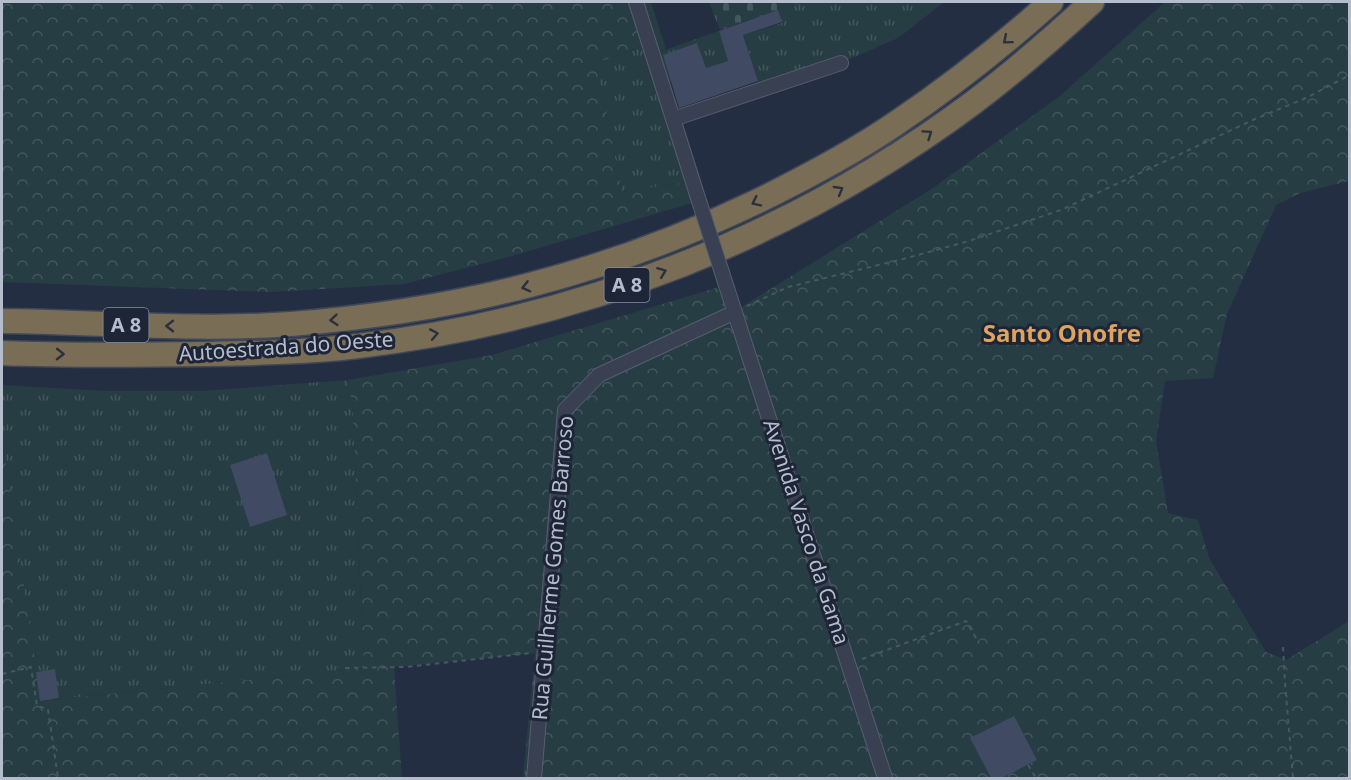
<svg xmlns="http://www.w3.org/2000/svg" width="1351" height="780" font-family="'Noto Sans',sans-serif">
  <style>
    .grass { fill: url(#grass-tufts) }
    .forest { fill: url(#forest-crowns) }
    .cemetery { fill: url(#cemetery-stones) }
    .green { fill: #263d43 }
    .building { fill: #404a63 }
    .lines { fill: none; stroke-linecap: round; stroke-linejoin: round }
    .street-casing { stroke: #565e6f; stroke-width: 16 }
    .highway-casing { stroke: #404859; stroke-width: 27 }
    .path { stroke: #445a60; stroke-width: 2; stroke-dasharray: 4.5 4.5; stroke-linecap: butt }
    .street { stroke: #384052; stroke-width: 14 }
    .highway { stroke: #796e55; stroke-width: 24 }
    .street-bridge-casing { stroke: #565e6f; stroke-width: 16; stroke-linecap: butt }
    .street-bridge { stroke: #384052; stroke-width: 14 }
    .oneway { stroke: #2b303c }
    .labels { text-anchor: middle; stroke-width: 6; stroke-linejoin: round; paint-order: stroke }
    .shield { fill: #1d2537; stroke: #878f9f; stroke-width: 1.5 }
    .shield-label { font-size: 20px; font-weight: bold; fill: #b5bccc }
    .street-label { font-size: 21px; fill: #b5bccc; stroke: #1d2537 }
    .quarter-label { font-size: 24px; font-weight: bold; fill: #dea35f; stroke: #1d2537 }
  </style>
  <defs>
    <pattern id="grass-tufts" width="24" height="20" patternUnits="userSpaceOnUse" patternTransform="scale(1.5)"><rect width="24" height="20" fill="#263d43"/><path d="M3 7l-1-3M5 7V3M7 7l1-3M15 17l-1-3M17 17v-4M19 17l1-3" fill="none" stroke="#43575d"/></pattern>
    <pattern id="forest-crowns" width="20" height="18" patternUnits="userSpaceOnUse" patternTransform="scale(1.5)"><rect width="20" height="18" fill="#263d43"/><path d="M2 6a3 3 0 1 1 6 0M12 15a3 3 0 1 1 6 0" fill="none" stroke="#43575d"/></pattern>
    <pattern id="cemetery-stones" width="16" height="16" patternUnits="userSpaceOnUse" patternTransform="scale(1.5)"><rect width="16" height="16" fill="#263d43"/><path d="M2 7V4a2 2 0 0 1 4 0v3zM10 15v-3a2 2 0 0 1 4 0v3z" fill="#43575d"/></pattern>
  </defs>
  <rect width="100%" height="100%" fill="#242e43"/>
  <!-- grass -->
  <path class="grass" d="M802 2H944L898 38 841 63 761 90 743 35 782 23 778 10Z
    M719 31 728 61 662 84 693 181 622 192 596 63 649 44 653 54Z
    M348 380 353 413 363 651 365 668 40 701 2 437V385L106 391H202Z
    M545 648 534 778H523L535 650Z"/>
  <!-- forest -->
  <path class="forest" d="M2 2H636L649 44 596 63 622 192 693 181 699 201 512 256 404 284 271 292 2 282Z
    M1165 2H1349V181L1300 193 1276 205 1227 314 1213 378 1165 381 1156 441 1168 513 1198 520 1209 558 1266 652 1286 660 1349 621V778H534L544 652 394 667 402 778H2V437L41 701 365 668 363 651 353 413 348 380 492 355 726 285 735 311 933 188 1060 96Z"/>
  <!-- cemetery -->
  <path class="cemetery" d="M709 2H802L720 30Z"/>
  <!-- green -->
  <path class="green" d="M636 2H651L666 49 652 54Z"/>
  <!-- building -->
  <path class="building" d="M778 10 782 22 743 35 758 81 679 108 663 55 697 43 706 68 728 61 719 31Z
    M267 453 287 515 250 527 230 465Z
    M55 669 59 698 40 701 36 672Z
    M1014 716 1037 760 1002 778H991L970 738Z"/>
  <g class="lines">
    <!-- street casing -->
    <g class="street-casing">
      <path id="street" d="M636 2 699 201
        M673 119 841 63
        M726 285 885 778
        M534 778 565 410 599 375 735 312"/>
    </g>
    <!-- highway casing -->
    <g class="highway-casing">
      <path id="highway" d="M2 321C98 322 195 331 291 324 457 311 606 274 756 202 803 179 851 154 895 124 950 87 1002 46 1051 2
        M2 353C71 356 140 355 209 354 259 353 309 352 358 346 580 320 795 236 974 102 1015 71 1054 37 1092 2"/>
    </g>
    <!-- path -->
    <path class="path" d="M747 306 788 287 903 259 969 241 1061 210 1255 119 1306 98 1346 77 1350 74
      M1283 647 1285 683 1293 778
      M862 659 966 621 979 643
      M345 668 405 667 532 653
      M2 674 31 667 37 706 48 709 58 778
      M1028 765 1036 778"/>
    <!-- street -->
    <use href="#street" class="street"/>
    <!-- highway -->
    <use href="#highway" class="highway"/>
    <!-- street-bridge casing -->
    <g class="street-bridge-casing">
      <path id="street-bridge" d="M699 201 726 285"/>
    </g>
    <!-- street-bridge -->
    <use href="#street-bridge" class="street-bridge"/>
  </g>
  <!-- one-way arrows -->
  <defs><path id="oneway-chevron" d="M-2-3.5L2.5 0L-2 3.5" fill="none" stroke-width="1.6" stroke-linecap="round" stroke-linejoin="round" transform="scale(1.5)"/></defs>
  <g class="oneway">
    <use href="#oneway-chevron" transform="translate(1007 40) rotate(140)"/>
    <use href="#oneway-chevron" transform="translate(928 134) rotate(-34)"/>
    <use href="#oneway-chevron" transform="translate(839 190) rotate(-30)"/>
    <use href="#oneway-chevron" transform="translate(756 202) rotate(154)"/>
    <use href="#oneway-chevron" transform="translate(662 272) rotate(-21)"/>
    <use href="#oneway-chevron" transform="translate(526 287) rotate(166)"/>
    <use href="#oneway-chevron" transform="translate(334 320) rotate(175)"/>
    <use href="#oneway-chevron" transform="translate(170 326) rotate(-180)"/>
    <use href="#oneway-chevron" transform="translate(434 334) rotate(-11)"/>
    <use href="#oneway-chevron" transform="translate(60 354) rotate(1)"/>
  </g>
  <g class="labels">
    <!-- shield labels -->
    <g class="shield">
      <rect x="604.5" y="268" width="45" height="34" rx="4.5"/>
      <rect x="103.5" y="308" width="45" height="34" rx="4.5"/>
    </g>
    <g class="shield-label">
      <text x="627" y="292">A 8</text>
      <text x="126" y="332">A 8</text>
    </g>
    <!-- street labels -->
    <g class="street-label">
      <text transform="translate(286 347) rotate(-4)" y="7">Autoestrada do Oeste</text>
      <text transform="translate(806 532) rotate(72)" y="7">Avenida Vasco da Gama</text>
      <text transform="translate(553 568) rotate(-85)" y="7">Rua Guilherme Gomes Barroso</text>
    </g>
    <!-- quarter labels -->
    <g class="quarter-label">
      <text x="1062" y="342">Santo Onofre</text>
    </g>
  </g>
  <!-- border -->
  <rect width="1351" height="780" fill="none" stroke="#b5bccc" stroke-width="6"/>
</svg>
